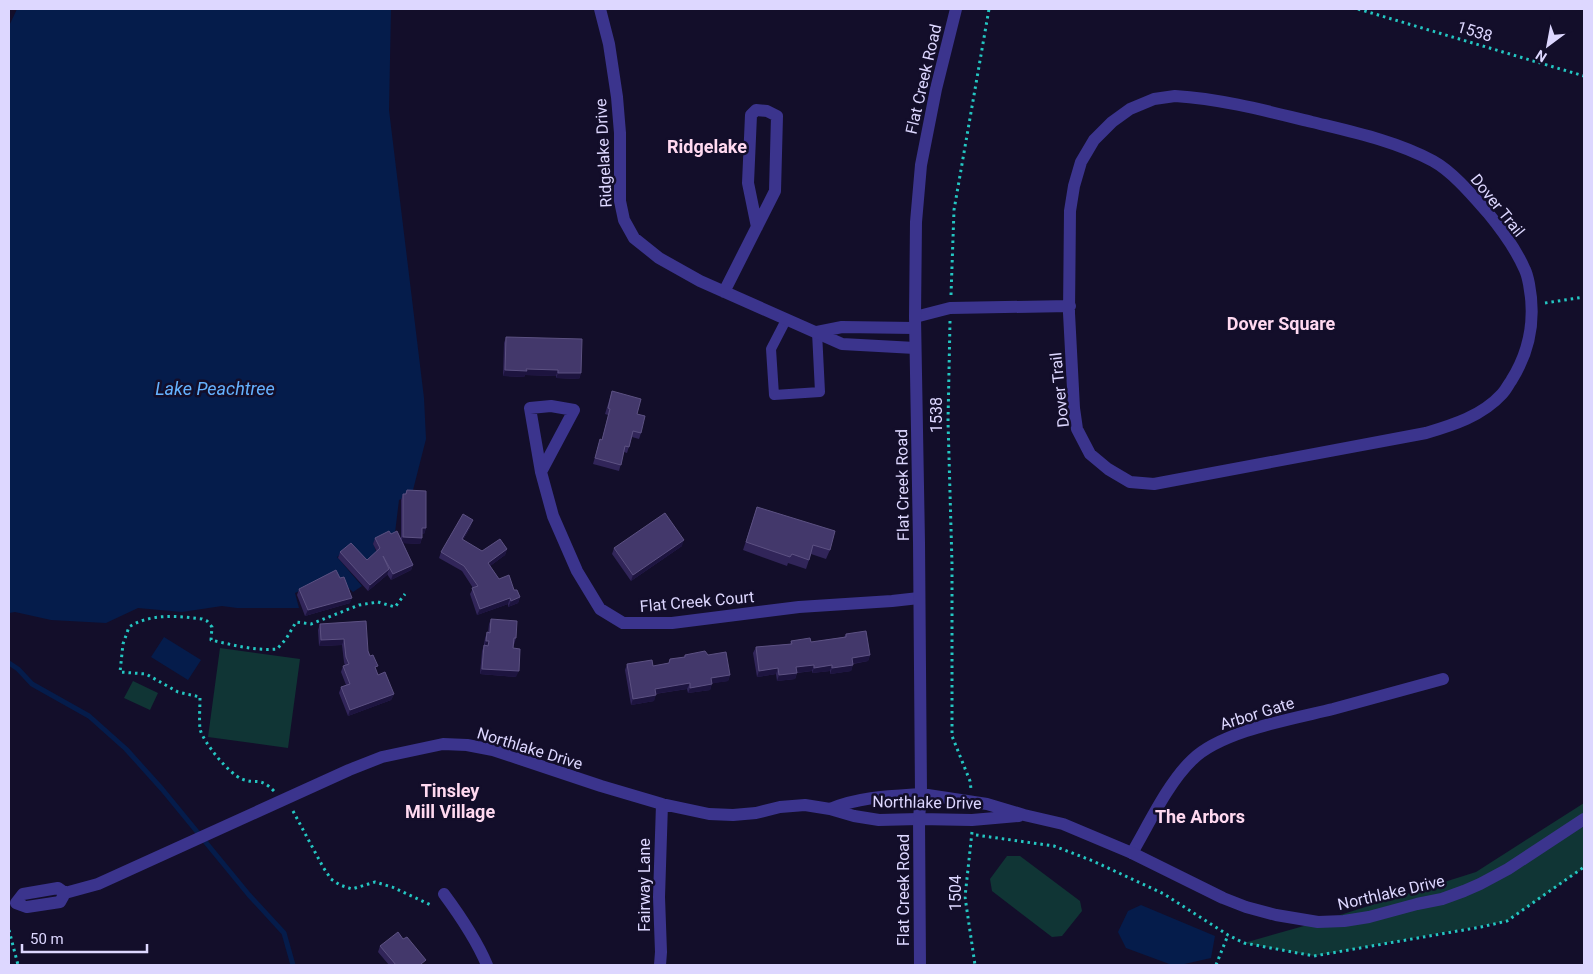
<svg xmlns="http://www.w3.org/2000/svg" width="1593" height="974" font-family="Roboto,sans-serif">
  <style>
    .green { fill: #103535 }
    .water { fill: #051c4b }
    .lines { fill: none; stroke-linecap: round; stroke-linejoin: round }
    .stream { stroke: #051c4b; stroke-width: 5 }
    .path { stroke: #24c6c2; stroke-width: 3; stroke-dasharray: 2.5 4; stroke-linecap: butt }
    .service { stroke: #3b348d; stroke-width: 10 }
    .minor { stroke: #3b348d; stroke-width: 12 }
    .tertiary { stroke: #3b348d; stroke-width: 12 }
    .wall { fill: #312559 }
    .shaded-wall { fill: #1d143f }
    .building { fill: #43386b; stroke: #5c5182 }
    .labels { text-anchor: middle; stroke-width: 5; stroke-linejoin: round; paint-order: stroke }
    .street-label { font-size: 16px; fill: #ddd7ff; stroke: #130e2a }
    .neighbourhood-label { font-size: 18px; font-weight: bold; fill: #ffd9f0; stroke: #130e2a }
    .water-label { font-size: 18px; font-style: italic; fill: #65b2ff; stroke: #130e2a }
  </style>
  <rect width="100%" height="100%" fill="#130e2a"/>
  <!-- green -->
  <path class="green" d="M220 648 300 659 288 748 208 737Z
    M133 681 158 693 150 710 124 698Z
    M1584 803V868L1507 921 1314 956 1244 943 1318 922 1476 872Z
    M1007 856H1020L1080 901 1082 911 1062 936 1052 937 992 891 990 879Z"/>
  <!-- water -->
  <path class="water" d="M17 9H391L389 110 424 398 426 439 412 494 399 500 395 533 373 543 377 554 365 565 349 548 337 557 362 586 353 592 334 575 295 593 299 608H237L222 606 182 612 138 608 106 623 51 620 15 612 9 613V26Z
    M164 637 201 660 188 680 151 657Z
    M1141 905 1215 936 1211 958 1180 965H1172L1126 948 1118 932 1128 911Z"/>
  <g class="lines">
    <!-- stream -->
    <path class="stream" d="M9 663 18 669 32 684 89 716 126 749 162 789 249 895 284 933 293 965"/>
    <!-- path -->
    <path class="path" d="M1358 9 1584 76
      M951 295 954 210 989 9
      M1545 303 1584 297
      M950 321 948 421 952 564V736L970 781 971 789
      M274 791C259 776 256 785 242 779 229 774 203 742 200 729 199 719 200 707 200 697L178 692 146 674 120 672 123 644 129 627C151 613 177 616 202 619L207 621 212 627 211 640C233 645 255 651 277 649L286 639 296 622 311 624 359 605 378 602 395 607 405 594
      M293 811 323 867 331 879 340 885 352 889 375 882 392 887 431 905
      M972 832 965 897 975 965
      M976 835 1054 846 1093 861 1164 894 1228 935 1244 943 1314 956 1481 927 1507 921 1584 867
      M9 930 18 965
      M1216 965 1228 935"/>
    <!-- service -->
    <path class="service" d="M786 320 771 349 774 395 820 392 817 332"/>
    <!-- minor -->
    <path class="minor" d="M600 9 609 44 617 97 620 133V201L624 220 634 238 659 258 700 281 842 344 915 348
      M1175 96C1222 99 1267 111 1312 122 1353 132 1396 141 1433 161 1453 172 1473 196 1488 213 1502 230 1516 249 1525 270 1527 274 1528 279 1529 284 1536 320 1530 351 1511 381 1508 385 1506 390 1502 394 1482 416 1453 425 1426 433L1154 484 1130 482 1108 469 1090 454 1077 429 1074 408 1069 313 1070 211 1074 186 1081 162 1094 140 1112 122 1130 109 1154 99Z
      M724 292 775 191 777 116 767 111 756 110 751 115 748 183 757 227
      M915 317 950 308 1070 306
      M817 332 842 327 915 328
      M541 472 574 410 551 406 530 408 541 472 553 516 577 571 600 609 623 623H672L799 607 892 601 919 598
      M830 809C859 797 890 796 921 794
      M1132 853C1149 824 1168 783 1192 760 1221 731 1292 719 1333 709 1370 699 1406 689 1443 679
      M65 893 58 888 23 894 16 903 27 907 60 902 65 893 98 884 349 770 382 757 443 744 467 745 493 750 601 786 662 804 709 814 733 815 756 813 780 807 805 805 830 809 854 816 879 820 919 819
      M444 894C461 917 476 939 487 965
      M660 965 661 952 659 897 662 804"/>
    <!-- tertiary -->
    <path class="tertiary" d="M921 794 987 804 1024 815 1063 824 1132 853 1223 898 1246 907 1276 915 1318 922 1344 921 1369 917 1417 904 1442 899 1464 891 1480 884 1508 869 1584 819
      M919 819 972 820 1019 816
      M920 965 919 819 921 794 919 542 915 317 916 222 921 165 936 89 956 9"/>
  </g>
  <!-- wall -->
  <path class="wall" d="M506 337 581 373 579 379 556 378V376L525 375 524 377 503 376 504 343Z
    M612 391 637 414 641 433 639 439 632 437 627 453 624 452 619 471 593 464 600 439 602 440 608 415 605 414Z
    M407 490 426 528 424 534H422V538L420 544 403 543 413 565 411 570 391 580 387 574V575L368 591 338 558 340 552 367 560 377 552 373 544 375 538 391 534 401 539V500L403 494H405Z
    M757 507 830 550 826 559 811 554 806 569 788 563 787 566 743 550Z
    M471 526 463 540 482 551 507 549 505 555 490 566 499 579 514 590 520 597 518 603 508 607V604L477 615 470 594 473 588 462 571 439 558 441 552Z
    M682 546 631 581 612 554 614 548Z
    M299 589 350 603 305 616 297 595Z
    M491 619 516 638 513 648 516 677 480 674 482 651 484 645 485 638 487 632 488 633 489 624Z
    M320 624 368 651 378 675 394 694 391 700 348 716 339 693 341 687 346 685 341 672 343 666H345L344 662 342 645 319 646 318 630Z
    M846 634 870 655 868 661 853 664 851 671 830 674V671L812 673V671L797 673 795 679 777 681 776 674 757 677 753 653 756 647 790 644 791 641 811 642 844 637Z
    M685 655H708L730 675 728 681 712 683 710 690 688 693 687 689 655 694 654 701 631 705 625 670 627 664 653 666 668 663 684 657Z
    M380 946 424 965H389L378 952Z"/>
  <!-- shaded-wall -->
  <path class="shaded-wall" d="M526 369 558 370 556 376 525 375 524 377 503 376 505 370Z
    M558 373H581L579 379 556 378Z
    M473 520 471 526 460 545 462 539Z
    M422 528H426L424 534H420Z
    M403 537 422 538 420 544 400 543Z
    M684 540 682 546 631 581 633 575Z
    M507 549 505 555 486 569 488 563Z
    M413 565 411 570 391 580 393 574Z
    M389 569 387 575 368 591 370 585Z
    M520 597 518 603 508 607 511 601Z
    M352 598 350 603 305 616 308 610Z
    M510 598 508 604 477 615 480 609Z
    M344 639 342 645 319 646 321 640Z
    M486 641H489L487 647H484Z
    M870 655 868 661 850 664 852 658Z
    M814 665 812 671 794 673 796 667Z
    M832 665 830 671 812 673 814 668Z
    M853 665 851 671 830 674 832 668Z
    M778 668 776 674 757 677 759 671Z
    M482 669 519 671 516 677 480 674Z
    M797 673 795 679 777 681 779 675Z
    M730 675 728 681 709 684 711 678Z
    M690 683 687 689 653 694 655 689Z
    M712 684 710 690 688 693 690 688Z
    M394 694 391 700 348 716 350 710Z
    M656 695 654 701 631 705 633 699Z"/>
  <!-- building -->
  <path class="building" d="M506 337 582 339 581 373H558V370L526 369 527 371 505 370Z
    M612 391 641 399 637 414 645 416 641 433 633 431 629 447 625 446 621 465 595 458 600 439 602 440 610 409 608 408Z
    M407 490 426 491V528H422V538L403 537V494H406Z
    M757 507 835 531 830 550 813 545 809 560 792 554 790 557 746 542Z
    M665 513 684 540 633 575 614 548Z
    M463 514 473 520 462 539 482 551 500 539 507 549 488 563 499 579 509 575 514 590H517L520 597 511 601 510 598 480 609 472 588 478 586 464 566 441 552Z
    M389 531 391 534 397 531 413 565 393 574 383 556 389 569 370 585 340 552 351 543 367 560 380 548 375 538Z
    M336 570 340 578 344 577 352 598 308 610 299 589Z
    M491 619 517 621 516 638H514L513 648 520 649 519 671 482 669 484 645 488 646 489 641H486L487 632 490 633Z
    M366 621 368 651 370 656 373 655 378 666 375 667 378 675 385 672 394 694 350 710 341 687 350 684 343 666 349 664 346 657 344 639 321 640 320 624Z
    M866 631 870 655 852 658 853 665 832 668V665L814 668V665L796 667 797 673 779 675 778 668 759 671 756 647 792 644 791 641 810 638 811 642 846 637V634Z
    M705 651 708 655 726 652 730 675 711 678 712 684 690 688V683L655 689 656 695 633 699 627 664 652 660 653 666 669 663 670 659 685 657V655Z
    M398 932 403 939 407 937 426 960 421 964 422 965H396L380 946Z"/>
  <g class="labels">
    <!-- street labels -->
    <g class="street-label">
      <text transform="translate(1475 31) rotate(17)" y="6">1538</text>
      <text transform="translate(923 79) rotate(-77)" y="6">Flat Creek Road</text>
      <text transform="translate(603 153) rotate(-93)" y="6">Ridgelake Drive</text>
      <text transform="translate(1498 205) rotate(51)" y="6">Dover Trail</text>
      <text transform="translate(1059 390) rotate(-96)" y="6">Dover Trail</text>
      <text transform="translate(936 415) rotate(-90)" y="6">1538</text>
      <text transform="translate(902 485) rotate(-91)" y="6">Flat Creek Road</text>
      <text transform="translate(697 601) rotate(-5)" y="6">Flat Creek Court</text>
      <text transform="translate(1257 713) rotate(-17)" y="6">Arbor Gate</text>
      <text transform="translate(530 748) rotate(17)" y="6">Northlake Drive</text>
      <text transform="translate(927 802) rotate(1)" y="6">Northlake Drive</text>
      <text transform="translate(644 885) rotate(-90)" y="6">Fairway Lane</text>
      <text transform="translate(903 890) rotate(-90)" y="6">Flat Creek Road</text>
      <text transform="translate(1391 892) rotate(-13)" y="6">Northlake Drive</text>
      <text transform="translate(955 893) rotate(-90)" y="6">1504</text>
    </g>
    <!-- neighbourhood labels -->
    <g class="neighbourhood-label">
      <text x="707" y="153">Ridgelake</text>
      <text x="1281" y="330">Dover Square</text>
      <text x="450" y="797">Tinsley<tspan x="450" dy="21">Mill Village</tspan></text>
      <text x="1200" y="823">The Arbors</text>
    </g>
    <!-- water labels -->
    <g class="water-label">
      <text x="215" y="395">Lake Peachtree</text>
    </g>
  </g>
  <!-- border -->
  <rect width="1593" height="974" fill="none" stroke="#ddd7ff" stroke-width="20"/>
  <!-- north arrow -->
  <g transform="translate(1548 45) rotate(212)" stroke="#130e2a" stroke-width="4" paint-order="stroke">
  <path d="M0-4L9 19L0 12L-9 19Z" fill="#ddd7ff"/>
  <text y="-8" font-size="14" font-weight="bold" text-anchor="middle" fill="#ddd7ff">N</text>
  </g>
  <!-- scale -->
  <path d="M22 944v8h125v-8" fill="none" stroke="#ddd7ff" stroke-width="2.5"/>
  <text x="30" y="944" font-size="15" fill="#ddd7ff" stroke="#130e2a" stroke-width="4" paint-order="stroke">50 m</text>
</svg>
